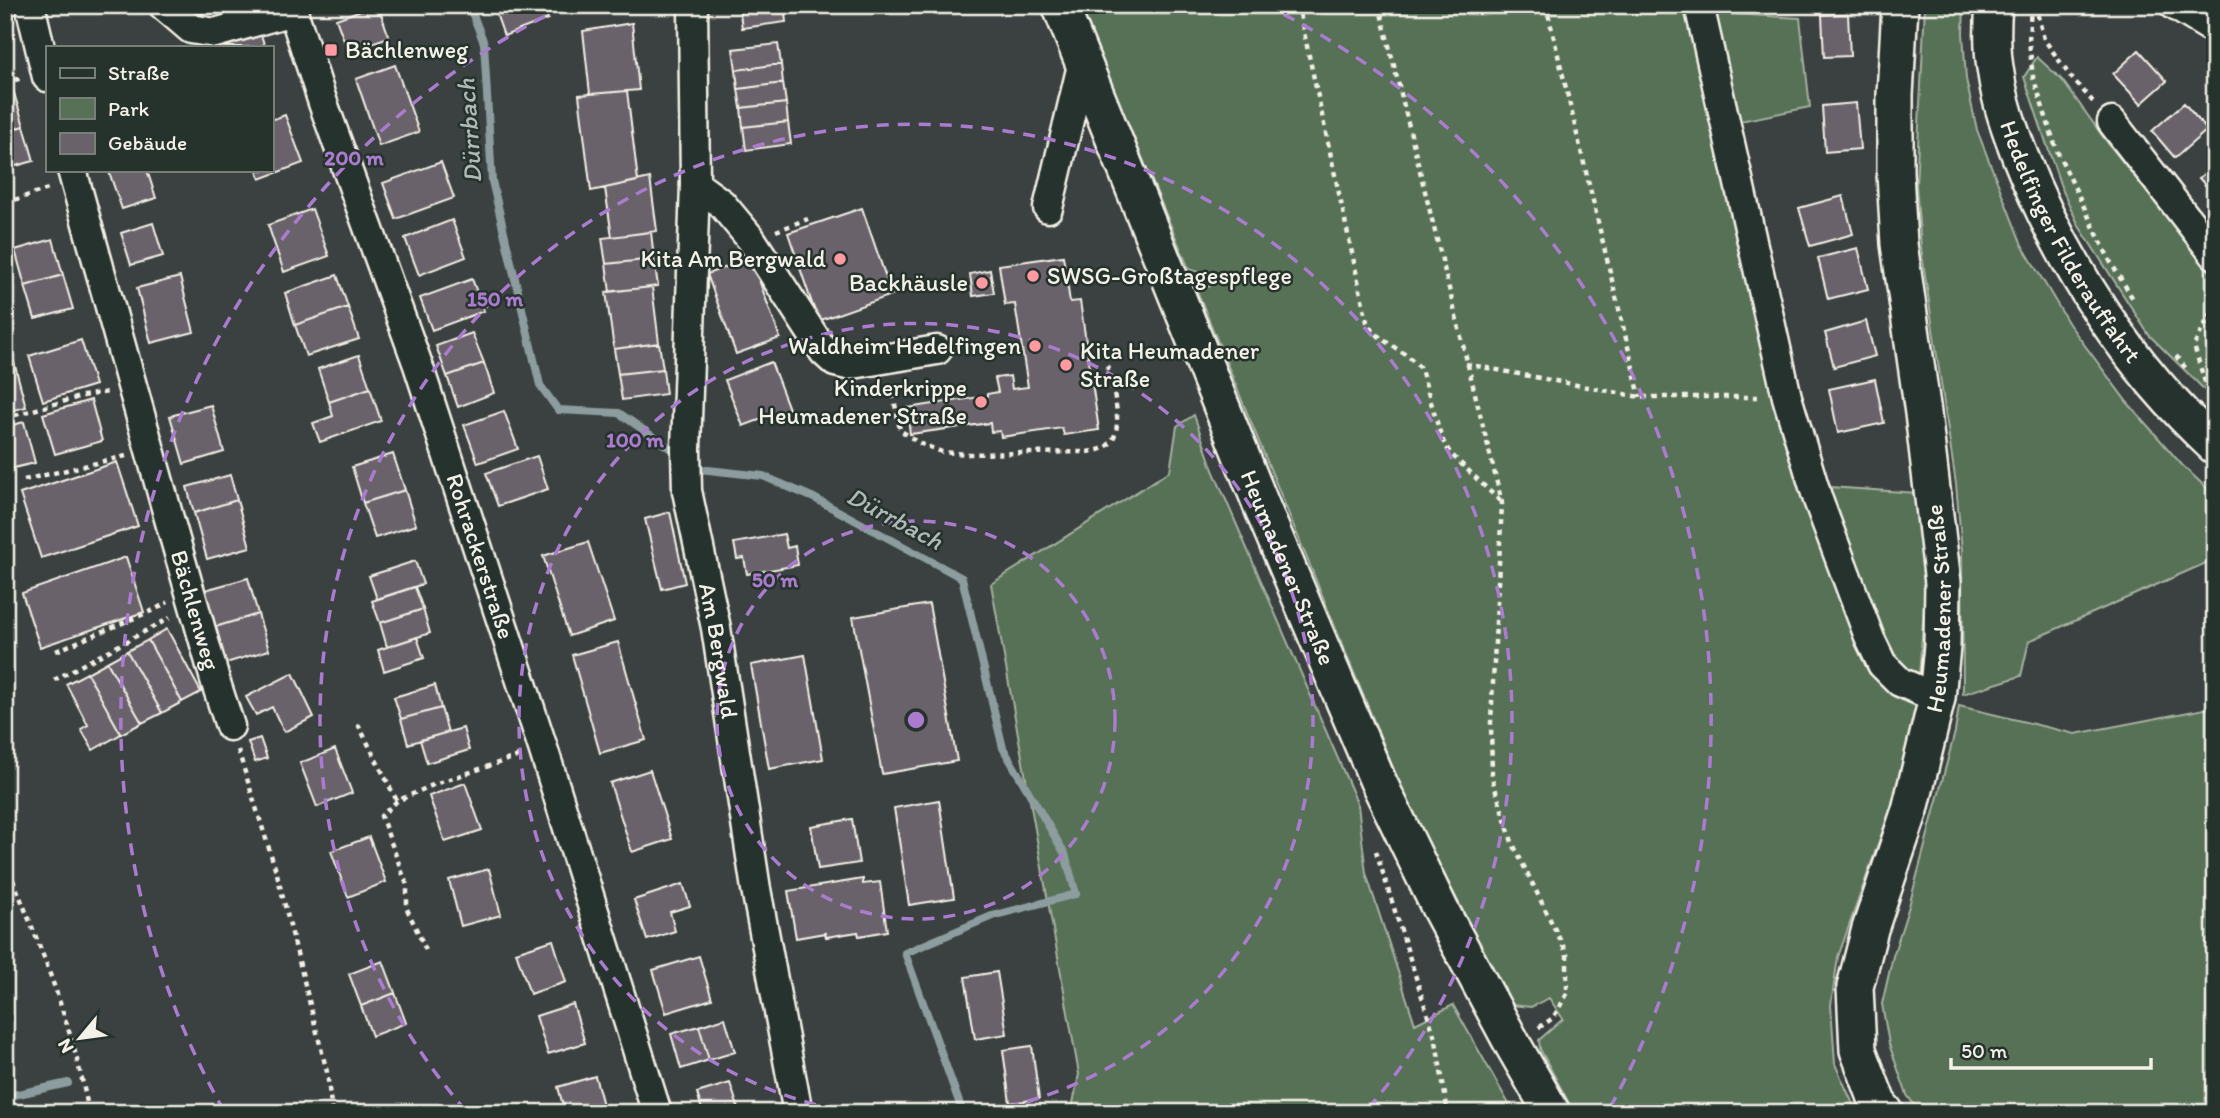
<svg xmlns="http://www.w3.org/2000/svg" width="2220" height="1118" font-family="Itim,sans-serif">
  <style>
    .green { fill: #577157; stroke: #a6b1a0; stroke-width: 2 }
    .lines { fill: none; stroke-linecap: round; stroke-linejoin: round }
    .stream { stroke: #8d9d9f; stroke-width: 8 }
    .building { fill: #69626b; stroke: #f4f1e8; stroke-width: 2 }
    .minor-casing { stroke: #f4f1e8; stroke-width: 33 }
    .major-casing { stroke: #f4f1e8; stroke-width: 40 }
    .path { stroke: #f4f1e8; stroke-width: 4.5; stroke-dasharray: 5 5; stroke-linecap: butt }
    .minor { stroke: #26332d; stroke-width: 28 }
    .major { stroke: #26332d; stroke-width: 35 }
    .ring { fill: none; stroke: #ab7bcf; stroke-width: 3.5; stroke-dasharray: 12 9 }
    .poi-dot { fill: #ff9aa2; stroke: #26332d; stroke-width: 2.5 }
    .labels { text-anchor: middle; stroke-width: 5; stroke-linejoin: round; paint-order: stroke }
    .poi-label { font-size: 24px; fill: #f4f1e8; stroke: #26332d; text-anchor: end }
    .street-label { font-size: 24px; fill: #f4f1e8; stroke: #26332d }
    .water-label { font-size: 26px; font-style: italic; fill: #b0b9b7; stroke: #26332d }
    .centre { fill: #ab7bcf; stroke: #26332d; stroke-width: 3.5 }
    .ring-label { font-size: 21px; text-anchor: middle; font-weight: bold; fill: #ab7bcf; stroke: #26332d; stroke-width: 5; stroke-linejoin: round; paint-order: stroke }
  </style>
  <rect width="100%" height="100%" fill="#3a4140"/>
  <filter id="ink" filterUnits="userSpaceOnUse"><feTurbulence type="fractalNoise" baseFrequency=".0143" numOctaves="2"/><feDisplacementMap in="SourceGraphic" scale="14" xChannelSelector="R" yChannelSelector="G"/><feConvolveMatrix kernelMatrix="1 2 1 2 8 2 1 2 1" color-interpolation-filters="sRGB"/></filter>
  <g filter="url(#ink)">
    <!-- green -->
    <path class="green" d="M1078 5H1699L1701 12 1800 18 1810 107 1725 124 1815 486 1917 493 1925 593 1917 705 1901 779 1838 957 1831 1005 1835 1064 1857 1113H1574L1540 1049 1539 1040 1563 1019 1549 998 1531 1007 1511 1005 1408 804 1197 291 1225 280 1189 269Z
      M1925 5H1964L1963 33 1966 79 1977 130 2022 245 2069 324 2127 402 2182 465 2215 496V559L2029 641 2021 676 1963 694 1962 551 1956 484 1921 248 1916 185Z
      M2037 57 2062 80 2107 142 2215 278V400L2149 335 2079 226 2061 187 2024 77Z
      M1194 415 1213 470 1358 805 1366 873 1415 1024 1453 1005 1514 1113H1071L1079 1074 991 584 1170 471 1177 426Z
      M1959 706 2075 734 2215 707V1113H1920L1907 1095 1889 1044 1882 1004 1893 956 1909 906 1955 732Z"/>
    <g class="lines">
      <!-- stream -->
      <path class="stream" d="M469 5 484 43 492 181 540 385 558 410 619 413 681 456
        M692 464 699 469 763 476 814 498 962 578 1003 748 1065 854 1076 894 992 916 905 953 963 1113
        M5 1097 68 1083"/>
    </g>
    <!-- building -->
    <path class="building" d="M194 5H223L198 15Z
      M375 5H378L389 37 348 51 336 19Z
      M493 5H543L548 19 504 36Z
      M784 5 786 22 742 28 739 6Z
      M1848 14 1850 56 1824 57 1822 15Z
      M632 23 639 90 590 94 583 31Z
      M260 32 265 47H224L223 43Z
      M778 44 781 64 736 70 733 49Z
      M2139 50 2167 81 2141 104 2113 74Z
      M781 64 783 83 738 89 736 70Z
      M395 65 419 132 379 146 356 79Z
      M783 83 786 103 741 108 738 89Z
      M13 90 24 126 5 131V92Z
      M627 91 638 181 591 191 579 95Z
      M786 103 788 122 743 127 741 108Z
      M1856 103 1860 149 1825 152 1822 106Z
      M2184 103 2207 130 2175 158 2152 131Z
      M285 115 303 163 260 179 257 170H271V120Z
      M788 122 791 144 746 150 743 127Z
      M24 126 34 161 5 169V131Z
      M441 162 454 198 396 219 383 183Z
      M2215 164V196L2199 178Z
      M117 170H147L156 198 122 209 109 172Z
      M650 178 657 231 612 237 605 188Z
      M1843 196 1853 234 1810 246 1799 208Z
      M862 208 892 295 818 321 788 233Z
      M312 209 329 256 284 272 268 225Z
      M452 220 466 257 419 275 405 238Z
      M153 223 163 256 131 265 121 233Z
      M651 232 654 259 606 264 602 238Z
      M53 239 63 275 25 286 15 250Z
      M1858 248 1868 289 1828 299 1818 258Z
      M1063 256 1070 302 1080 301 1099 430 1064 435 1062 428 1001 437 1000 431 991 432 990 423 910 434 907 408 987 396V394L998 392 995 378 1010 376 1012 389 1028 387 1015 304 1005 305 999 265Z
      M751 258 780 338 736 354 707 274Z
      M654 259 658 286 610 292 606 264Z
      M990 270 994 293 973 296 970 274Z
      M63 275 73 309 35 319 25 286Z
      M337 275 348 307 295 325 285 293Z
      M180 277 194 332 151 343 137 288Z
      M472 279 484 311 432 330 420 298Z
      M652 287 659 343 614 349 606 292Z
      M348 307 359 339 306 356 295 325Z
      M1866 321 1875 356 1834 367 1825 333Z
      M472 333 484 363 447 376 436 346Z
      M81 340 95 385 43 401 29 356Z
      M659 343 663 369 618 374 614 349Z
      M359 355 370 388 329 402 318 369Z
      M14 362 26 407 5 412V364Z
      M771 362 789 409 743 426 725 380Z
      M484 363 494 393 458 407 447 376Z
      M663 369 666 394 622 400 618 374Z
      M1875 379 1884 423 1838 433 1829 389Z
      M370 388 381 421 320 442 313 423 333 416 329 402Z
      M91 400 102 441 55 454 43 414Z
      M211 405 224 452 184 464 170 416Z
      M504 411 518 449 478 463 464 425Z
      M24 422 35 463 5 470V427Z
      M393 454 405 490 363 503 352 467Z
      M537 456 548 489 498 506 486 473Z
      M117 462 138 526 41 558 20 494Z
      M230 475 237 500 194 513 187 487Z
      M405 490 416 525 375 538 363 503Z
      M237 500 250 547 207 559 194 513Z
      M670 512 685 583 662 589 645 519Z
      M784 534 787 548 795 546 798 565 747 574 744 558 737 559 734 543Z
      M588 542 614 621 569 636 543 556Z
      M126 557 144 612 40 647 22 593Z
      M415 561 423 584 377 599 369 576Z
      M248 578 258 614 215 627 205 590Z
      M415 587 423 609 380 623 372 601Z
      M929 604 957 761 882 774 853 617Z
      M423 609 430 633 387 647 380 623Z
      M258 614 269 650 226 663 215 627Z
      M167 629 201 692 182 702 148 640Z
      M417 637 424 658 384 671 378 650Z
      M148 640 182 702 162 713 127 651Z
      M618 642 646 740 600 753 572 655Z
      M127 651 162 713 142 723 107 662Z
      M805 655 823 759 769 769 751 665Z
      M107 662 142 723 121 734 87 673Z
      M87 673 121 734 93 750 81 729 88 725 66 684Z
      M293 673 314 717 284 732 272 707 256 715 246 697Z
      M435 685 441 708 401 719 394 697Z
      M441 708 448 732 408 744 401 719Z
      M463 728 469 750 427 763 420 740Z
      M260 738 267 758 255 762 248 742Z
      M335 749 352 793 317 807 300 763Z
      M650 770 672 839 632 852 610 783Z
      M465 783 482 830 445 842 429 796Z
      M939 800 954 898 909 905 894 808Z
      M852 819 859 863 818 869 811 826Z
      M369 837 386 882 348 897 331 851Z
      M489 869 501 915 461 926 449 880Z
      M863 879V884L880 882 887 931 859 936 858 932 826 937 825 933 796 938 788 891Z
      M683 884 690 906 670 912 675 931 647 940 634 900Z
      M553 940 566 982 530 994 516 952Z
      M699 956 712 999 666 1013 653 970Z
      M383 961 395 993 361 1006 349 974Z
      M997 972 1007 1034 975 1039 965 977Z
      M395 993 406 1023 372 1036 361 1006Z
      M573 1004 585 1043 548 1054 536 1016Z
      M725 1018 735 1052 709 1060 699 1026Z
      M699 1026 709 1060 681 1069 671 1034Z
      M1032 1046 1039 1099 1010 1103 1003 1050Z
      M595 1076 605 1112 565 1113 558 1087Z
      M730 1083 740 1113H703L697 1093Z"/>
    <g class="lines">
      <!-- minor casing -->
      <g class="minor-casing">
        <g id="minor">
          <path d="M30 5 47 77"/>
          <path d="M163 5 191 29 215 33 292 11"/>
          <path id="s1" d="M291 5 323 103 418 365 543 748 657 1113"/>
          <path id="s2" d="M693 5 695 184 686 449 687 491 716 628 756 889 798 1113"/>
          <path d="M1699 5 1787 397 1818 500 1870 639 1882 664 1900 682 1937 698"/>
          <path d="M2174 5 2215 30"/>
          <path d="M2112 122 2215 255"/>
          <path id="s3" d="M72 170 170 522 216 683 230 726"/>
          <path d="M695 184 721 203 751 239 824 352 835 362 847 365 937 350"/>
          <path d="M1048 208 1083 61"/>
        </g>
      </g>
      <!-- major casing -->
      <g class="major-casing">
        <g id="major">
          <path id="s4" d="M1060 5 1264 512 1377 779 1440 909 1513 1045 1552 1113"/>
          <path id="s5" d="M1994 5C1992 28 1992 52 1996 74 2000 103 2010 130 2020 156 2062 263 2130 368 2215 446"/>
          <path id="s6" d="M1886 1113 1878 1103 1858 1050 1855 987 1870 929 1910 810 1937 698 1942 646 1943 583 1923 413 1899 244 1895 173V95L1900 5"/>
        </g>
      </g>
      <!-- path -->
      <path class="path" d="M1298 5 1367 322C1379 344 1406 349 1421 369L1442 439 1450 453 1500 501
        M1379 5 1502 503 1491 722 1492 778 1512 842 1567 954V994L1553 1018 1537 1029
        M1546 5 1640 397
        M2031 5 2029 41 2033 77 2057 151 2111 263 2135 302
        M2035 5 2044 39 2070 76 2095 104
        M5 83 22 78
        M5 203 51 188
        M776 231 808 219
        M5 241 11 264H5
        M5 273 12 299 5 302
        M2215 304 2194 346 2208 392 2215 399
        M2176 356 2188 371
        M1466 364 1640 397H1762
        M891 384 900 430 919 443 942 452 968 454 1084 452C1089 452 1096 451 1101 449 1130 439 1112 387 1107 365
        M5 418 83 396 108 392
        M24 480 126 456
        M56 651 156 609 168 602
        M54 680 170 618
        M358 724 397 801
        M238 750 277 874 327 1072 332 1113
        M1376 851 1436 1041 1448 1113
        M5 861C39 942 73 1026 89 1113
        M426 950 407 909V885L381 816 397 801 435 784 519 756"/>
      <!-- minor -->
      <use href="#minor" class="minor"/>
      <!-- major -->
      <use href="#major" class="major"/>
    </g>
  </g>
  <!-- distance rings -->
  <g class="ring">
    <circle cx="916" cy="720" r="199"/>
    <path d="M857 1113A397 397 0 1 1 975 1113"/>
    <path d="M466 1111A596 596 0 1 1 1366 1111"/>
    <path d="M224 1111A795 795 0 0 1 567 5M1265 5A795 795 0 0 1 1608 1111"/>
  </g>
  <!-- markers -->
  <g class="poi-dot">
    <rect x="324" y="43" width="14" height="14" rx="3.5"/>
    <circle cx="840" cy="259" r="7"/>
    <circle cx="1033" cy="276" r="7"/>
    <circle cx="982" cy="283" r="7"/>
    <circle cx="1035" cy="346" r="7"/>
    <circle cx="1066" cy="365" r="7"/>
    <circle cx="981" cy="402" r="7"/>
  </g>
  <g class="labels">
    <!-- poi labels -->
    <g class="poi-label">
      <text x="345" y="58" text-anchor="start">Bächlenweg</text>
      <text x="826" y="267">Kita Am Bergwald</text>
      <text x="1047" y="284" text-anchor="start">SWSG-Großtagespflege</text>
      <text x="968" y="291">Backhäusle</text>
      <text x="1021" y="354">Waldheim Hedelfingen</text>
      <text x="1080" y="359" text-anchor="start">Kita Heumadener<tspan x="1080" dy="28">Straße</tspan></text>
      <text x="967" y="396">Kinderkrippe<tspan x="967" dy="28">Heumadener Straße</tspan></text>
    </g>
    <!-- street labels -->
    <g class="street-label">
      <text dy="8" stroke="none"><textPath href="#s5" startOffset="254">Hedelfinger Filderauffahrt</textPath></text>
      <text dy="8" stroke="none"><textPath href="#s1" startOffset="583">Rohrackerstraße</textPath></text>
      <text dy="8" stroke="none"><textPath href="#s4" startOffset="607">Heumadener Straße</textPath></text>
      <text dy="8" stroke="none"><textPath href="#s6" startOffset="523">Heumadener Straße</textPath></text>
      <text dy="8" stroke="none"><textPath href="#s3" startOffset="457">Bächlenweg</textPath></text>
      <text dy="8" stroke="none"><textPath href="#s2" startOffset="649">Am Bergwald</textPath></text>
    </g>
    <!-- water labels -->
    <g class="water-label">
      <text transform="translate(469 131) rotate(-94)" y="9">Dürrbach</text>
      <text transform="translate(895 518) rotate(28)" y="9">Dürrbach</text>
    </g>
  </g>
  <circle cx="916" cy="720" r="10" class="centre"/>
  <g class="ring-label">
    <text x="354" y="165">200 m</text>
    <text x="495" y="306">150 m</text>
    <text x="635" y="447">100 m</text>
    <text x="775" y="587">50 m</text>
  </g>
  <!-- margin -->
  <rect width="2220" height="1118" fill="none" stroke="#26332d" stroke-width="28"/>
  <rect x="14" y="14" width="2192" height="1090" fill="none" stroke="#f4f1e8" stroke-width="2.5" filter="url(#ink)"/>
  <!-- legend -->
  <rect x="46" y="46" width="228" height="126" fill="#26332d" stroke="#787f78" stroke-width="2"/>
  <rect x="60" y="68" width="35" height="10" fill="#26332d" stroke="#787f78" stroke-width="2"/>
  <text x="108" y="80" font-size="21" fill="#f4f1e8">Straße</text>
  <rect x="60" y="98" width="35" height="21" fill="#577157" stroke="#787f78" stroke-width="2"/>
  <text x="108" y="116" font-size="21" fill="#f4f1e8">Park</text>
  <rect x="60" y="133" width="35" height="21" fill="#69626b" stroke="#787f78" stroke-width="2"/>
  <text x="108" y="150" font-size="21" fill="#f4f1e8">Gebäude</text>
  <!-- north arrow -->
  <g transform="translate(80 1038) rotate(241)" stroke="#26332d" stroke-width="5" paint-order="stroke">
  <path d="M0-5L12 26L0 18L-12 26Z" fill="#f4f1e8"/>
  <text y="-10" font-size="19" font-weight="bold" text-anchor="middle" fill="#f4f1e8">N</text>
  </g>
  <!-- scale -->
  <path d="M1951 1058v10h200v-10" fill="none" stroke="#f4f1e8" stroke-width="3.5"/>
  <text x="1961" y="1058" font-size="21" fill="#f4f1e8" stroke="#26332d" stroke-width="5" paint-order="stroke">50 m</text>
</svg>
